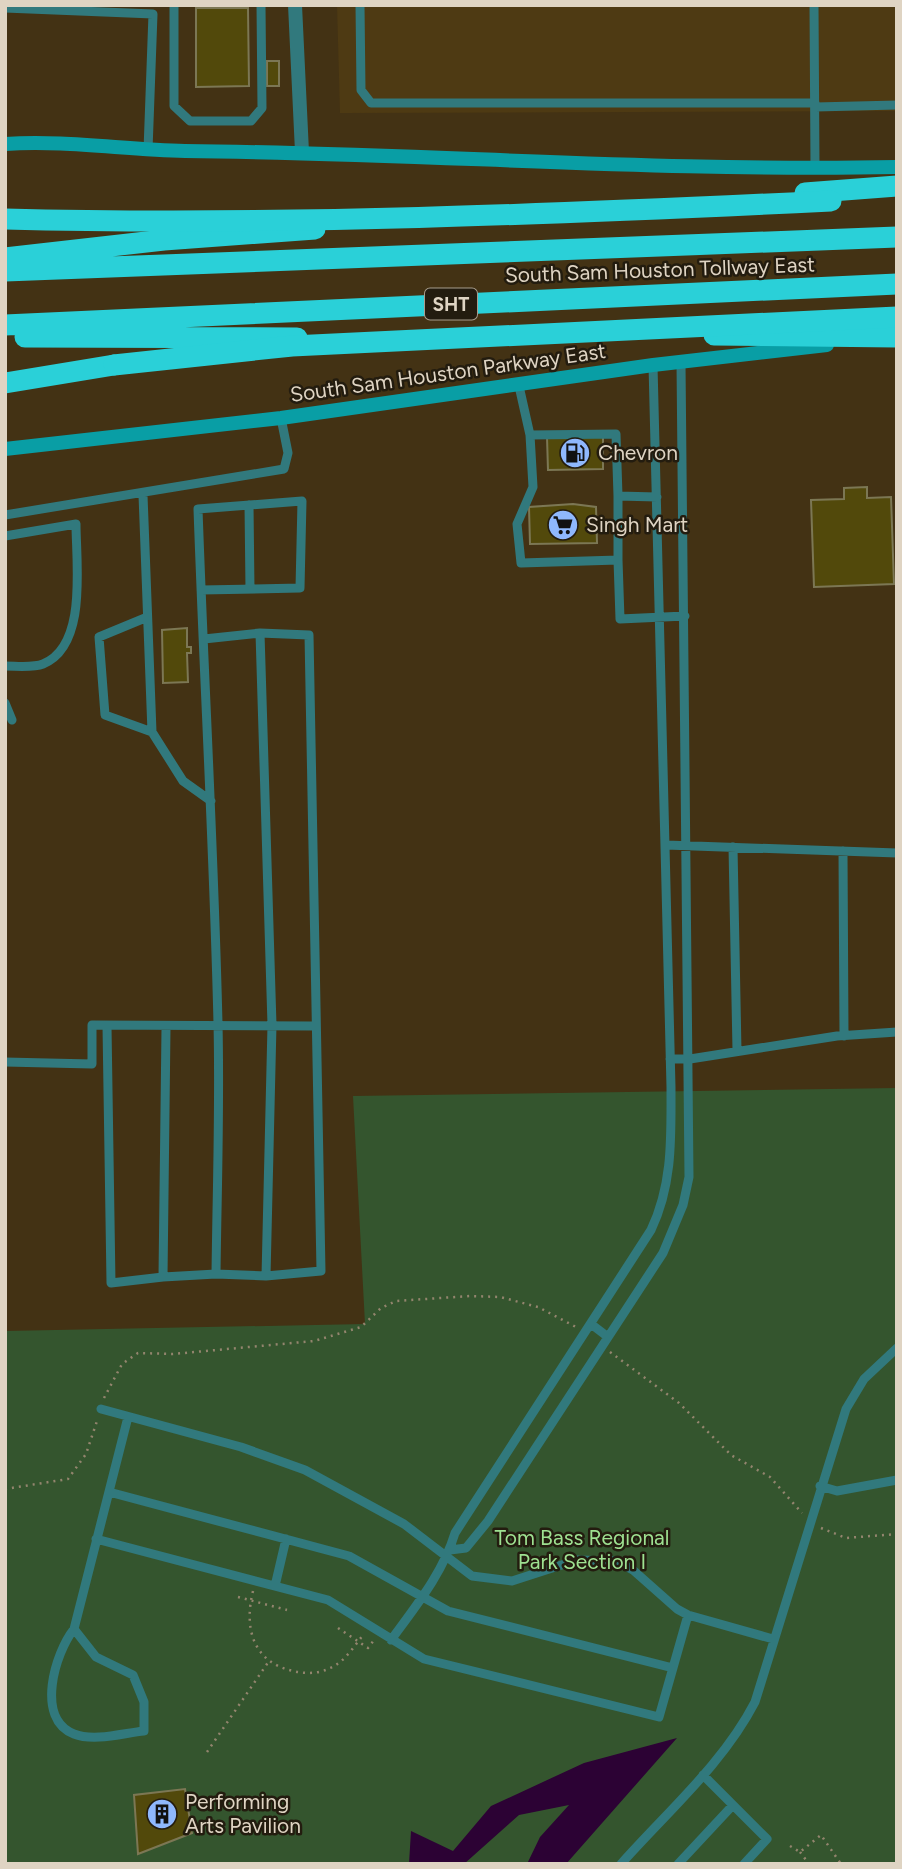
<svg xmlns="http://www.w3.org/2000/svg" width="902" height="1869" font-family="Figtree,sans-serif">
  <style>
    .built { fill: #4e3a13 }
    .green { fill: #34552e }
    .water { fill: #2c0234 }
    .building { fill: #52490b; stroke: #7c7754; stroke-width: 2 }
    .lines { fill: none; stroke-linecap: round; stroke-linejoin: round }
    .path { stroke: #93856e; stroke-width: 2.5; stroke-dasharray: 2 5; stroke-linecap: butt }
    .service { stroke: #31797d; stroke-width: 9 }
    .tertiary { stroke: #31797d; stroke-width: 14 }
    .secondary { stroke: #099ea5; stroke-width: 14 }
    .motorway { stroke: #2ad0d8; stroke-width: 21 }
    .motorway-bridge { stroke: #2ad0d8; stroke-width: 21 }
    .labels { text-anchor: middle; stroke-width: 5; stroke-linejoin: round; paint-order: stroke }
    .shield { fill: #231c0f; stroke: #a79d8d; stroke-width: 2 }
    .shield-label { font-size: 19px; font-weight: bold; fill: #dfd4c3 }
    .street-label { font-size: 21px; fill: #dfd4c3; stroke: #231c0f }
    .poi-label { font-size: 21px; fill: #dfd4c3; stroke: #231c0f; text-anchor: start }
    .park-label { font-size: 21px; fill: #9ee191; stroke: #231c0f }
  </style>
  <rect width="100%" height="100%" fill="#433214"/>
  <!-- built -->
  <path class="built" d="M337 5H897V111L340 113Z"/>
  <!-- green -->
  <path class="green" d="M897 1088V1864H5V1331L365 1324 353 1096Z"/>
  <!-- water -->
  <path class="water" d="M677 1738 566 1864H527L540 1837 569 1805 519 1815 464 1864H409L411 1831 453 1851 491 1806 584 1763Z"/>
  <!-- building -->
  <path class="building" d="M196 8H248L249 86 196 87Z
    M267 61H279V86H267Z
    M603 436V469L548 470 547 437Z
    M867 487V498L891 497 894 584 814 587 811 500 844 499V488Z
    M573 504 596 507 597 543 530 544 529 507Z
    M187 628V647H191V653H187L188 682 163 683 162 630Z
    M185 1789 192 1833 138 1854 134 1795Z"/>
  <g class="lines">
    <!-- path -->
    <path class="path" d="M610 1352 679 1403 731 1455 770 1477 802 1513
      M104 1398 122 1364 138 1353 173 1354 314 1341 361 1327 381 1308 396 1301 470 1296 500 1297 538 1307 576 1327
      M5 1489 68 1479 86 1454 98 1418
      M821 1528 846 1538 897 1534
      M253 1591C244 1627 252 1662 293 1671 305 1674 319 1674 330 1668 345 1662 354 1646 364 1634
      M238 1597 287 1610
      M338 1628 368 1648 374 1640
      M207 1752 269 1661
      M790 1846 800 1852 821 1835 841 1864
      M800 1852 809 1864"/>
    <!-- service -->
    <path class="service" d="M174 5V106L190 121H251L262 108 261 5
      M360 5 361 90 371 103H815
      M814 5 815 167
      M5 8 153 14 148 150
      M815 107 897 105
      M519 386 530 435 533 487 517 524 521 563 618 560 620 619 685 616
      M530 435 616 434 618 496
      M143 495 152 732 105 715 99 637 145 618
      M249 505 250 589
      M5 515 284 469 288 453 281 418
      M5 536 76 524C76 563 88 646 43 664 33 668 17 666 5 666
      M618 560V496L657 497
      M201 590 300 588 302 501 198 509C204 681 214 852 218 1024 220 1107 217 1191 216 1274
      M260 633 309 635 321 1271 266 1276
      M5 703 12 720
      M152 732 183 781 211 801
      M666 845 897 853
      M733 847 737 1051
      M843 851 844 1036
      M107 1026 111 1283 163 1277
      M166 1028 163 1277 216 1274 266 1276 272 1025 260 633 204 639
      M670 1059H690L837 1036 897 1032
      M5 1062 92 1064V1025L315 1026
      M591 1324 608 1337
      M101 1409 241 1447 305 1470 404 1524 472 1576 512 1581 577 1560 616 1561 633 1570 677 1609 688 1615 773 1639
      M820 1486 837 1491 897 1480
      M109 1492 349 1556 448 1611 673 1668
      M96 1539 328 1600 424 1659 659 1717 688 1615
      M450 1550 466 1548 488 1521 663 1253 683 1205 689 1177 681 363
      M275 1586 286 1539
      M74 1629 96 1657 133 1675 144 1702V1731C124 1733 94 1742 74 1734 35 1719 55 1653 74 1629Z
      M74 1629 128 1417
      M391 1640C415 1607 443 1573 455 1533L651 1230C673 1184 671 1137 671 1087L653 365
      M703 1775 767 1839 744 1864
      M621 1864C667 1812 723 1764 755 1702L846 1409 864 1379 897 1348
      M678 1864 733 1805"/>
    <!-- tertiary -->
    <path class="tertiary" d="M295 5 302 152"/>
    <!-- secondary -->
    <path class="secondary" d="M5 144C66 140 125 150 185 151 422 153 660 172 897 167
      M5 449 281 418 653 365 827 345"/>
    <!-- motorway -->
    <path class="motorway" d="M805 193 897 186
      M5 258 164 240 315 229
      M5 271 897 237
      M5 325 897 284
      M714 335 897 337
      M25 337 297 338
      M5 383 114 365"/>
    <!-- motorway-bridge -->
    <path class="motorway-bridge" d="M5 219C281 226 556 214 831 201
      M114 365 292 346 897 317"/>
  </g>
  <!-- icons -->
  <defs>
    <g id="fuel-disc" transform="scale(1.575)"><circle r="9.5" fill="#8fb8fd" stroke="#231c0f"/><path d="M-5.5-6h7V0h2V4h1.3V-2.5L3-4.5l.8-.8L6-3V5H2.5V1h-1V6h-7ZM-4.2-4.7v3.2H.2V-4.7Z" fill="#111"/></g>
    <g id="supermarket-disc" transform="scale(1.575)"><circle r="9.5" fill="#8fb8fd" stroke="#231c0f"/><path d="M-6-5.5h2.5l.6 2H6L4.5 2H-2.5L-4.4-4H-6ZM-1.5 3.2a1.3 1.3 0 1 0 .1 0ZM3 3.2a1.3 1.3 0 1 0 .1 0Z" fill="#111"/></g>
    <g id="building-disc" transform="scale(1.575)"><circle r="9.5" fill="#8fb8fd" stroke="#231c0f"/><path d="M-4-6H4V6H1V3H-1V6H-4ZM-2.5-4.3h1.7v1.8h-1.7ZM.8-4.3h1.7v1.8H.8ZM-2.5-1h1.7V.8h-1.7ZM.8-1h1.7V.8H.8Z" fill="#111"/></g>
  </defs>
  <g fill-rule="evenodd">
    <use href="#fuel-disc" x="575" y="453"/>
    <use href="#supermarket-disc" x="563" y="525"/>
    <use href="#building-disc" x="162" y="1814"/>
  </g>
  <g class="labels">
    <!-- shield labels -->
    <rect class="shield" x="425" y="288.5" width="52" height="31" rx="5"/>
    <g class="shield-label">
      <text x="451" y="311">SHT</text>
    </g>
    <!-- street labels -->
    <g class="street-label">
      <text transform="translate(660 270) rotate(-2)" y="7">South Sam Houston Tollway East</text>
      <text transform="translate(448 373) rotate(-8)" y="7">South Sam Houston Parkway East</text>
    </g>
    <!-- poi labels -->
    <g class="poi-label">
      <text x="598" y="460">Chevron</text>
      <text x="586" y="532">Singh Mart</text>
      <text x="185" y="1809">Performing<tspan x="185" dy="24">Arts Pavilion</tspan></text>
    </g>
    <!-- park labels -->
    <g class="park-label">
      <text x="582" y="1545">Tom Bass Regional<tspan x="582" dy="24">Park Section I</tspan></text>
    </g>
  </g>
  <!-- border -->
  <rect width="902" height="1869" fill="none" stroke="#dfd4c3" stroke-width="14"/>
</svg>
